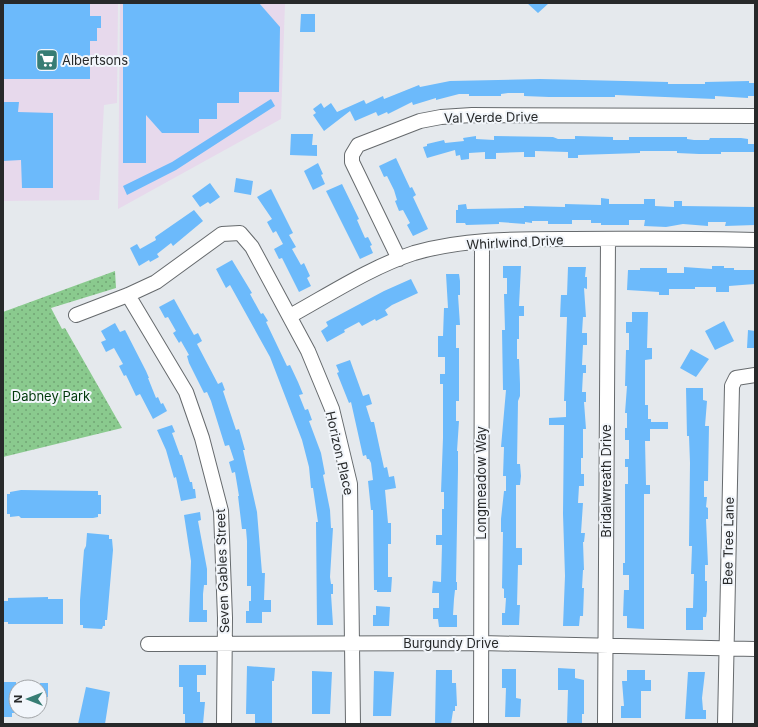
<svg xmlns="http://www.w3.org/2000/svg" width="758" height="727" font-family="Inter,sans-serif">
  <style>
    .commercial { fill: #e7d9ec }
    .park { fill: url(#park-dots) }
    .building { fill: #6cbafb }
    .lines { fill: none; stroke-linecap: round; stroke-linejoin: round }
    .minor-casing { stroke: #666a6d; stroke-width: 16 }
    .minor { stroke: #fff; stroke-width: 14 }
    .labels { text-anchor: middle; stroke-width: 4; stroke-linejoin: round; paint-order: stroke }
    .poi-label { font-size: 13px; fill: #27292a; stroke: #f2f6fb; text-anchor: start }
    .street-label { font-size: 13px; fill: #27292a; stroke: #f2f6fb }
    .park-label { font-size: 13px; fill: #00380b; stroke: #f2f6fb }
  </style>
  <defs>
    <pattern id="park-dots" width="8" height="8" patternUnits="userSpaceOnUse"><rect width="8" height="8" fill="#8aca8e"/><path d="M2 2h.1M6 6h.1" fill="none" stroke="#71a474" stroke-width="1.8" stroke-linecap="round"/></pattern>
  </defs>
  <rect width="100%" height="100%" fill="#e5e9ed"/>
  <!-- commercial -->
  <path class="commercial" d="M3 3H118L117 103 104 105 99 200 3 201Z
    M120 3H285L281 119 118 209Z"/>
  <!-- park -->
  <path class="park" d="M115 271 116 288 51 308 62 329 65 328 122 428 3 457V312Z"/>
  <!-- building -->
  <path class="building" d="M3 3H90V16H101V28H97V41H90V79H3Z
    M123 3H259L280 27 279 92H239V103H217V119H199V133H162L146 115V163H123Z
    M527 3H549L538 13Z
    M301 14H315V32H300Z
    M540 79 668 82V84H705V82L749 81V83H755V96H748V98L715 96V99L615 95V97H549L524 96V93H508L501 94V96H469V94H459L436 100V98L413 105 412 102 388 114 387 112 378 116 376 112 355 121 350 111 324 131 313 115 316 113 313 109 321 103 324 108 331 103 337 112 364 100 366 104 383 96 384 99 419 85 420 87 450 81Z
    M271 99 275 106 176 170 127 195 123 186 172 162Z
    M3 102H19L18 112 53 113V188H22L21 160 3 161Z
    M291 134H313L312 145H317V156L290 155Z
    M476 136V139L494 140V136L553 137 558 139H575V136L613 137V140H629V137H687V139L694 140H709L710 138H741L748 139V144H755V152H721V154H699L677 153V151H640V153L578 155V158H568V152L535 151V157H524V152L496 153V159H485V152L469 153V159L461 160 460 155 456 156 455 150 427 158 423 147 427 146V144L444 140 445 143 464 141 463 138Z
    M396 158 410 188 412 187 416 195 413 197 428 229 413 236 407 225 410 223 403 210 399 211 395 201 397 200 394 190 387 176 384 177 379 166Z
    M318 163 323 174 321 175 325 184 313 190 304 171Z
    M236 178 253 181 251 195 234 192Z
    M210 183 220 197 210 204 208 202 200 207 192 196Z
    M342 184 359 219 357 220 365 238 368 237 372 245 370 246 373 253 360 259 326 191Z
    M271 189 293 233 289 235 296 247 292 249 301 265 304 263 310 276 307 278 311 286 299 292 282 258 279 259 274 249 283 244 276 231 273 233 267 222 272 219 257 197Z
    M601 198 609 199V204H644V199H655V206L674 207V201H682V206L755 207V225L725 226 726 222H708V226L683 224 666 227 644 226 645 220H629V225H601V223H591V220H572V224H548V221H532V223L525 222V224L499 222V224L466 225 465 223H456V210H458V205L466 204 467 209 524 208V206L565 207V204L601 205Z
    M194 210 203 221 173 246 171 243 157 254 159 257 150 262 149 260 139 266 130 248 137 244 140 249 156 240 155 237Z
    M232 260 252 293 250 294 261 314 263 313 268 321 266 322 287 366 290 365 298 382 303 394 299 395 305 410 308 409 312 420 309 421 321 453 325 474 323 475 330 510 331 528H333L330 577 331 584H333V594H331L333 625H317L316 522H318L313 488H311L309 467 302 440 270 357 230 285 226 288 216 269Z
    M503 266H521L519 306H524V316H519V339H517V359H519L520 384V396L518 401 517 464H520L521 476 520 485H516V548H522V565H518L517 605H520L519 625H502V613H505L506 598H504V589L502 588 503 532H501V519L504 491H506V476H503L504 447H501L506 390H503L502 330H505L504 294H507V278H503Z
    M712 266H724V268H734V270H755V284L729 286V292H716V287H695V289H669V295H659V292L627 290 628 270H640V268H667V273H684V267L712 269Z
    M568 267H586L585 277H587V289L584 288 586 317H583L582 333H587V345H583L582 365H586V373H583L582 392H586V402H584L586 429H583V458H581V474H584V486H579L578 503H583L581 533H585L584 542H583L584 570H583L582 588H584L583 616H580L579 626H563L565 576 563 514 564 425H549V418L566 417V401H564L567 317H560L561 295H567Z
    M446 274H459L460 281V295H458L460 325H456V348H459V401H456V421H459L457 451H458V470L456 582H457V590H455L454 599 453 615H457V627H439L438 619H433V608H439V593H432L433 581 441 582 442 545H436V535H442V509H444V492H441L443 438V384H440V374H445V357H438V336H443L444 308H448Z
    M411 279 418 293 392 305 385 310 388 315 376 321 375 319 362 326 359 322 344 330 345 332 327 342 321 331 328 326 326 322 384 291Z
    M174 299 194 335 198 333 202 341 197 344 218 384 222 382 225 390 223 391 236 430 239 429 245 450H243L257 512 262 573H265L264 600H271V612H262V623H246V611H249V601H251V586H247V541L246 529H242L238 496H239L235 472 232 473 229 462 234 460 229 445 225 446 211 401 207 392 204 393 189 363 187 356 189 355 181 341 179 343 173 333 176 331 168 317 165 318 159 307Z
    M632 312H648L647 348H652V359L645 360V405H648V419H651V422H668V429H650V441H645L646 485H650V494H644V629L627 628V616H623L624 590H629V575H623V563H625V484H628V467H625V459H629V440H625V428H627V413H625L627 386H625L626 350H629V333H626V322H632Z
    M724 321 734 341 715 350 705 331Z
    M115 323 120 332 125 330 146 371 149 378H148L156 398 158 397 161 404 163 403 167 411 153 419 140 394 136 396 126 375 124 376 119 366 123 364 114 348 106 352 101 342 106 340 101 331Z
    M748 330 755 331V348H747Z
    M691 349 709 359 696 377 680 368Z
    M350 360 363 396 369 394 372 404 366 406 371 422H374L384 468 387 467 389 477 394 476 396 488 385 490 388 523H391V544H388V577H392L391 592H377V590H374L373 510H371L368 481 373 480 371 463 369 459H367L366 455 363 456 351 402 349 403 337 373 339 372 336 365Z
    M686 388H703V400L707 401 705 426H709L708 481H704V497H707L706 507 708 508V519H706L708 565H705V581H707V611L706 617H703V630H686V608H693L694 574H691L692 546H689L690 463 689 436H687Z
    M172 425 175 432 172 433 180 455H182L190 482H192L193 489H195L196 498 181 501 176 477 174 478 166 450 157 430Z
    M21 490 98 491V495H101V514H98V517L93 518H21L19 516 10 517V514H7V494H10V492Z
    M200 512 201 520 198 521 207 569V585H204L203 594V610H207V622H189L191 561 184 515Z
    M87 533 109 535V539H112L113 550 107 620H105V626H103L102 629 83 628V625H80V600L84 550 86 546Z
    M48 597V599H63V624H8V622H3V601H8V598Z
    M376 606 390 607 389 626H373V615H376Z
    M179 665H206V675H197V692H200V702H205L203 724H185V714H183V687H179Z
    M247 666 275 668 274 681H272V724H255V714H246Z
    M558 668 575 669V678L584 680V714H582V724H567L568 690H558Z
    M502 669H516V698L521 699 520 717H505L506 688H502Z
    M436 670H452V683H456L457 706H455V711H453L451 724H435Z
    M627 670H645V680H651V691H641V718H621V706H624L622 681H627Z
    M312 671 332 672 330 714H312Z
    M374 671 394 672 391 716H373Z
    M688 672H705L702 698 703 710H706V719H685Z
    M3 682H16V713H12V717H3Z
    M40 683H48V697H40Z
    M86 687 110 692 105 724H78Z"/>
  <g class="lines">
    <!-- minor casing -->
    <g class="minor-casing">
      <path id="minor" d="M399 259 352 162V155L358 145 420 121 441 117 472 115 755 116
        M128 295 186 392 202 438 221 511 225 618 224 724
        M76 315 128 295 156 282 222 234 240 233 252 247 308 351 332 409 350 484 353 724
        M290 316C330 294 371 267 414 253 465 238 521 239 573 239 634 239 694 238 755 240
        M148 644 481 643 755 649
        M481 724 482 242
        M605 724 608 239
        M725 724 732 386 736 378 755 375"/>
    </g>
    <!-- minor -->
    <use href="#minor" class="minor"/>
  </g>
  <!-- icons -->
  <defs>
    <g id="supermarket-square" transform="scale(1.15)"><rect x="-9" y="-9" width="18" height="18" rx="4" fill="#377d74" stroke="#f2f6fb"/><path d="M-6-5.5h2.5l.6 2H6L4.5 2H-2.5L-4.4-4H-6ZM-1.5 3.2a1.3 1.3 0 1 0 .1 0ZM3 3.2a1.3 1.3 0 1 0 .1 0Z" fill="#fff"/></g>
  </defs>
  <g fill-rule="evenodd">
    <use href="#supermarket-square" x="47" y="60"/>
  </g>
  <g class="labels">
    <!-- poi labels -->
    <g class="poi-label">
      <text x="62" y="65">Albertsons</text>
    </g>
    <!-- street labels -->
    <g class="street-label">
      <text transform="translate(491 117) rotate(-1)" y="5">Val Verde Drive</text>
      <text transform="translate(515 242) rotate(-3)" y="5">Whirlwind Drive</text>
      <text transform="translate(340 453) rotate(77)" y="5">Horizon Place</text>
      <text transform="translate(606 481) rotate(-90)" y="5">Bridalwreath Drive</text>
      <text transform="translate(481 483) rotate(-90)" y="5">Longmeadow Way</text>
      <text transform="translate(728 541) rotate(-89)" y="5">Bee Tree Lane</text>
      <text transform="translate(222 571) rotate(-92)" y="5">Seven Gables Street</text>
      <text x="451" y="648">Burgundy Drive</text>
    </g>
    <!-- park labels -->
    <g class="park-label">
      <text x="51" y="401">Dabney Park</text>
    </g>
  </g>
  <!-- border -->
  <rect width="758" height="727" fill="none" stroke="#27292a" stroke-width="8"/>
  <!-- north arrow -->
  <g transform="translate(28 699) rotate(270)"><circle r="19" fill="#f2f6fb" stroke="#a1a4a7"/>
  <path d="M0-3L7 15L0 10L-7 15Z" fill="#377d74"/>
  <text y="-6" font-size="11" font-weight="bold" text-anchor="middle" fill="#27292a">N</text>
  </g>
</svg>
